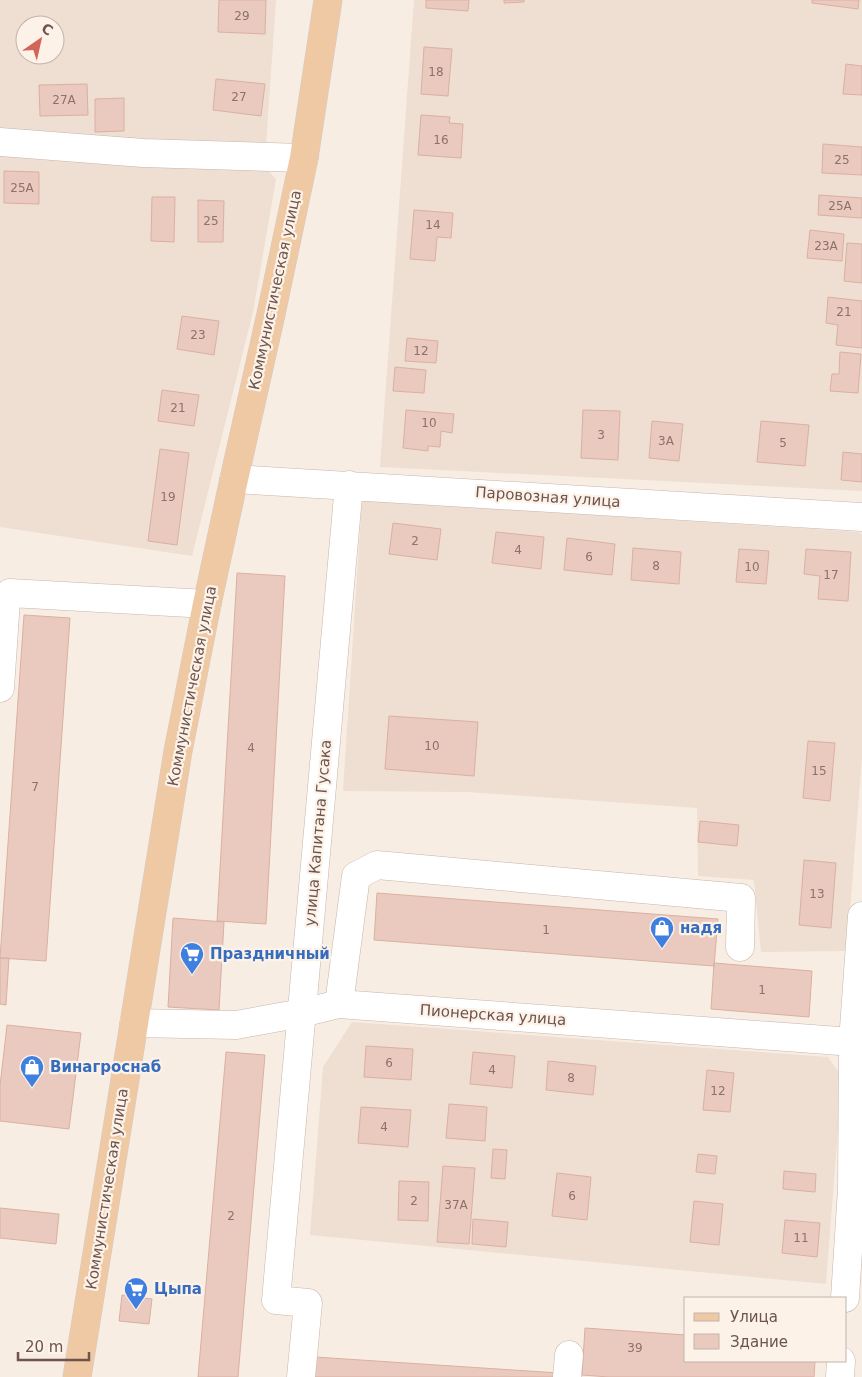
<svg xmlns="http://www.w3.org/2000/svg" width="862" height="1377" font-family="'DejaVu Sans',sans-serif">
  <style>
    .residential { fill: #efded2; fill-rule: evenodd }
    .building { fill: #eacabe; stroke: #dab0a1 }
    .lines { fill: none; stroke-linecap: round; stroke-linejoin: round }
    .minor-casing { stroke: #c7b5ac; stroke-width: 29 }
    .major-casing { stroke: #d3ccca; stroke-width: 29 }
    .minor { stroke: #fff; stroke-width: 28 }
    .major { stroke: #efc9a4; stroke-width: 28 }
    .labels { text-anchor: middle; stroke-width: 4.5; stroke-linejoin: round; paint-order: stroke }
    .number-label { font-size: 12px; fill: #8c7269 }
    .street-label { font-size: 15px; fill: #6d544d; stroke: #fcf2e8 }
    .shop-label { font-size: 15px; font-weight: bold; fill: #366cbe; stroke: #fcf2e8; text-anchor: start }
  </style>
  <rect width="100%" height="100%" fill="#f8ede3"/>
  <!-- residential -->
  <path class="residential" d="M0 0H276L266 145 0 136ZM25 25H55V55H25Z
    M414 0H862V491L380 467Z
    M0 152 264 166 276 179 253 312 192 556 0 527Z
    M362 500 859 532 862 535V757L847 951 761 952 754 880 698 876 697 808 467 792 343 791Z
    M352 1022 828 1057 842 1077 826 1284 310 1235 323 1067Z"/>
  <!-- building -->
  <path class="building" d="M219 0H266L265 34 218 32Z
    M426 0H469L468 11 426 8Z
    M504 0H524V2L504 3Z
    M812 0H859L858 9 812 3Z
    M424 47 452 49 448 96 421 94Z
    M846 64 862 66V95L843 94Z
    M216 79 265 84 261 116 213 110Z
    M87 84 88 115 40 116 39 85Z
    M124 98V131L95 132V99Z
    M421 115 450 117 449 123 463 124 461 158 418 155Z
    M823 144 862 147V175L822 173Z
    M4 171 39 172V204L4 203Z
    M819 195 862 198V218L818 215Z
    M152 197H175L174 242 151 241Z
    M198 200 224 201 223 242H198Z
    M414 210 453 213 451 238 437 237 435 261 410 259Z
    M810 230 844 234 842 261 807 258Z
    M847 243 862 244V283L844 281Z
    M828 297 862 301V348L836 345 838 325 826 323Z
    M182 316 219 321 214 355 177 349Z
    M407 338 438 341 436 363 405 361Z
    M840 352 861 354 858 393 830 391 832 374H839Z
    M395 367 426 370 424 393 393 391Z
    M162 390 199 395 194 426 158 421Z
    M406 410 454 414 452 433 441 431 440 447 428 446V451L403 448Z
    M583 410 620 411 618 460 581 458Z
    M652 421 683 424 679 461 649 458Z
    M761 421 809 425 805 466 757 462Z
    M160 449 189 453 177 545 148 541Z
    M843 452 862 454V482L841 480Z
    M393 523 441 529 437 560 389 554Z
    M496 532 544 537 541 569 492 563Z
    M567 538 615 544 612 575 564 570Z
    M633 548 681 552 679 584 631 580Z
    M739 549 769 551 766 584 736 582Z
    M806 549 851 552 848 601 818 599 820 576 804 574Z
    M237 573 285 576 266 924 217 921Z
    M24 615 70 618 46 961 0 958Z
    M389 716 478 722 474 776 385 769Z
    M808 741 835 743 830 801 803 798Z
    M700 821 739 825 737 846 698 842Z
    M804 860 836 863 831 928 799 925Z
    M377 893 718 919 714 966 374 940Z
    M173 918 224 922 219 1010 168 1007Z
    M0 958H9L6 1005 0 1004Z
    M714 963 812 971 809 1017 711 1009Z
    M7 1025 81 1033 69 1129 0 1121V1086Z
    M366 1046 413 1049 411 1080 364 1077Z
    M226 1052 265 1055 238 1377H198Z
    M473 1052 515 1056 512 1088 470 1084Z
    M548 1061 596 1066 593 1095 546 1090Z
    M707 1070 734 1073 730 1112 703 1110Z
    M449 1104 487 1107 485 1141 446 1138Z
    M361 1107 411 1110 408 1147 358 1143Z
    M493 1149 507 1150 505 1179 491 1178Z
    M698 1154 717 1156 715 1174 696 1172Z
    M443 1166 475 1168 469 1244 437 1242Z
    M784 1171 816 1174 815 1192 783 1189Z
    M557 1173 591 1177 587 1220 552 1216Z
    M399 1181 429 1182 428 1221 398 1220Z
    M694 1201 723 1204 719 1245 690 1242Z
    M0 1208 59 1214 56 1244 0 1238Z
    M473 1219 508 1222 506 1247 472 1244Z
    M785 1220 820 1223 817 1257 782 1253Z
    M122 1295 152 1299 149 1324 119 1321Z
    M585 1328 686 1335V1361H815L814 1377H609L582 1375Z
    M315 1357 559 1373 558 1377H313Z"/>
  <g class="lines">
    <!-- minor casing -->
    <g class="minor-casing">
      <path id="minor" d="M0 142 143 153 304 158
        M234 479 862 517
        M0 688 6 600 10 593 207 604
        M339 1004 356 876 377 865 741 898 740 947
        M134 1023 236 1025 302 1013 339 1004 853 1042
        M845 1298 852 1189 853 1042 862 916
        M301 1377 308 1303 276 1300 349 485
        M567 1377 569 1355
        M840 1377 841 1361"/>
    </g>
    <!-- major casing -->
    <g class="major-casing">
      <path id="major" d="M77 1377 178 751 207 604 234 479 271 314 304 158 328 0"/>
    </g>
    <!-- minor -->
    <use href="#minor" class="minor"/>
    <!-- major -->
    <use href="#major" class="major"/>
  </g>
  <!-- icons -->
  <defs>
    <g id="shop-pin" transform="scale(1.25)"><path d="M0 17L-7.5 6A9.5 9.5 0 1 1 7.5 6Z" fill="#3f7fe0" stroke="#fcf2e8"/><path d="M-5-2.5h2.3a2.7 3.5 0 0 1 5.4 0H5L5.5 6h-11ZM-1.5-2.5h3a1.5 2.3 0 0 0-3 0Z" fill="#fff"/></g>
    <g id="supermarket-pin" transform="scale(1.25)"><path d="M0 17L-7.5 6A9.5 9.5 0 1 1 7.5 6Z" fill="#3f7fe0" stroke="#fcf2e8"/><path d="M-6-5.5h2.5l.6 2H6L4.5 2H-2.5L-4.4-4H-6ZM-1.5 3.2a1.3 1.3 0 1 0 .1 0ZM3 3.2a1.3 1.3 0 1 0 .1 0Z" fill="#fff"/></g>
  </defs>
  <g fill-rule="evenodd">
    <use href="#shop-pin" x="662" y="928"/>
    <use href="#supermarket-pin" x="192" y="954"/>
    <use href="#shop-pin" x="32" y="1067"/>
    <use href="#supermarket-pin" x="136" y="1289"/>
  </g>
  <g class="labels">
    <!-- number labels -->
    <g class="number-label">
      <text x="242" y="20">29</text>
      <text x="436" y="76">18</text>
      <text x="239" y="101">27</text>
      <text x="64" y="104">27А</text>
      <text x="441" y="144">16</text>
      <text x="842" y="164">25</text>
      <text x="22" y="192">25А</text>
      <text x="840" y="210">25А</text>
      <text x="211" y="225">25</text>
      <text x="433" y="229">14</text>
      <text x="826" y="250">23А</text>
      <text x="844" y="316">21</text>
      <text x="198" y="339">23</text>
      <text x="421" y="355">12</text>
      <text x="178" y="412">21</text>
      <text x="429" y="427">10</text>
      <text x="601" y="439">3</text>
      <text x="666" y="445">3А</text>
      <text x="783" y="447">5</text>
      <text x="168" y="501">19</text>
      <text x="415" y="545">2</text>
      <text x="518" y="554">4</text>
      <text x="589" y="561">6</text>
      <text x="656" y="570">8</text>
      <text x="752" y="571">10</text>
      <text x="831" y="579">17</text>
      <text x="432" y="750">10</text>
      <text x="251" y="752">4</text>
      <text x="819" y="775">15</text>
      <text x="35" y="791">7</text>
      <text x="817" y="898">13</text>
      <text x="546" y="934">1</text>
      <text x="762" y="994">1</text>
      <text x="389" y="1067">6</text>
      <text x="492" y="1074">4</text>
      <text x="571" y="1082">8</text>
      <text x="718" y="1095">12</text>
      <text x="384" y="1131">4</text>
      <text x="572" y="1200">6</text>
      <text x="414" y="1205">2</text>
      <text x="456" y="1209">37А</text>
      <text x="231" y="1220">2</text>
      <text x="801" y="1242">11</text>
      <text x="635" y="1352">39</text>
    </g>
    <!-- street labels -->
    <g class="street-label">
      <text transform="translate(275 290) rotate(-78)" y="5">Коммунистическая улица</text>
      <text transform="translate(548 497) rotate(4)" y="5">Паровозная улица</text>
      <text transform="translate(192 686) rotate(-79)" y="5">Коммунистическая улица</text>
      <text transform="translate(318 833) rotate(-85)" y="5">улица Капитана Гусака</text>
      <text transform="translate(493 1015) rotate(4)" y="5">Пионерская улица</text>
      <text transform="translate(107 1189) rotate(-81)" y="5">Коммунистическая улица</text>
    </g>
    <!-- shop labels -->
    <g class="shop-label">
      <text x="680" y="933">надя</text>
      <text x="210" y="959">Праздничный</text>
      <text x="50" y="1072">Винагроснаб</text>
      <text x="154" y="1294">Цыпа</text>
    </g>
  </g>
  <!-- legend -->
  <rect x="684" y="1297" width="162" height="65" fill="#fcf2e8" stroke="#c3b3aa"/>
  <rect x="694" y="1313" width="25" height="8" fill="#efc9a4" stroke="#c3b3aa"/>
  <text x="730" y="1322" font-size="15" fill="#6d544d">Улица</text>
  <rect x="694" y="1334" width="25" height="15" fill="#eacabe" stroke="#c3b3aa"/>
  <text x="730" y="1347" font-size="15" fill="#6d544d">Здание</text>
  <!-- north arrow -->
  <g transform="translate(40 40) rotate(34)"><circle r="24" fill="#fcf2e8" stroke="#c3b3aa"/>
  <path d="M0-4L9 19L0 12L-9 19Z" fill="#d26458"/>
  <text y="-8" font-size="14" font-weight="bold" text-anchor="middle" fill="#6d544d">С</text>
  </g>
  <!-- scale -->
  <path d="M18 1352v8h71v-8" fill="none" stroke="#6d544d" stroke-width="2.5"/>
  <text x="25" y="1352" font-size="15" fill="#6d544d" stroke="#fcf2e8" stroke-width="4" paint-order="stroke">20 m</text>
</svg>
